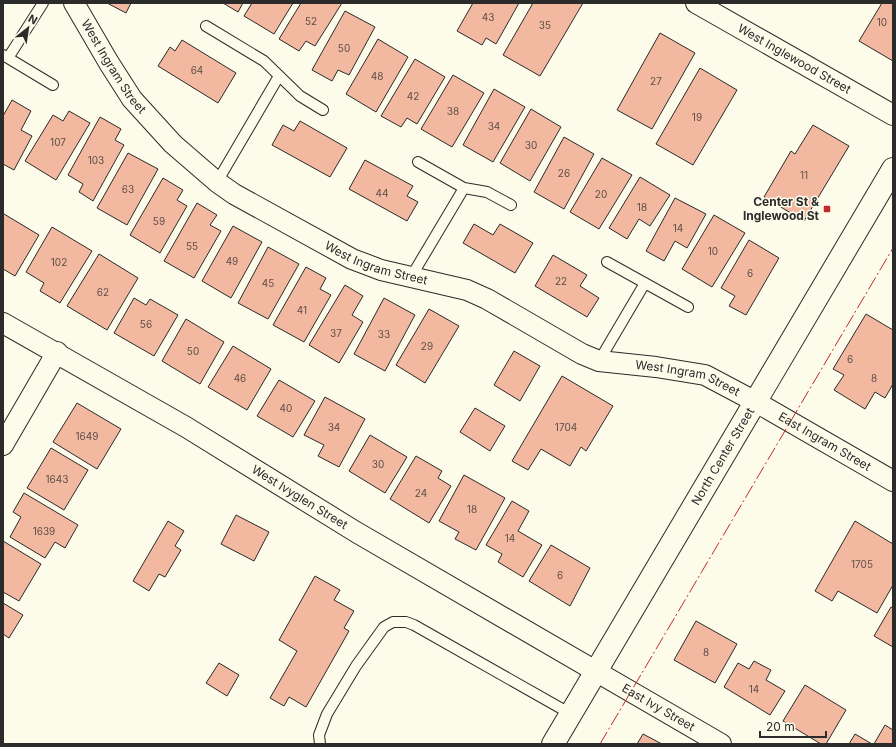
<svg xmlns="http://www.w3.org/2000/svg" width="896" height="747" font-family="Inter,sans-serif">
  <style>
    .building { fill: #f2b8a0; stroke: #2b2b2b }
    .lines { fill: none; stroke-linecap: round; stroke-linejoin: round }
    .service-casing { stroke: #2b2b2b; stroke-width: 12 }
    .minor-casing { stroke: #2b2b2b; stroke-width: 22 }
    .tertiary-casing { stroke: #2b2b2b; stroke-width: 24 }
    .service { stroke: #fdfbea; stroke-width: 10 }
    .minor { stroke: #fdfbea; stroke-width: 20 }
    .tertiary { stroke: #fdfbea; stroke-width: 22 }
    .power { stroke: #c62828; stroke-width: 1; stroke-dasharray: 14 3 2 3; stroke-linecap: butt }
    .poi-dot { fill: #c62828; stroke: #fdfbea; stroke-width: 1.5 }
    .labels { text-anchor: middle; stroke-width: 3; stroke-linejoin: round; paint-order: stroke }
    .number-label { font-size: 10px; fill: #5d4e48 }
    .street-label { font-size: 12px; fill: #2b2b2b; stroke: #fdfbea }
    .poi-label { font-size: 12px; font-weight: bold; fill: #2b2b2b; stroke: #fdfbea; text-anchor: end }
  </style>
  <rect width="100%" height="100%" fill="#fdfbea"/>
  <!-- building -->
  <path class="building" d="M107 3H131L126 13Z
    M223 3H243L238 12Z
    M252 3H293L274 34 244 16Z
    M301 3H342L315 46 306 41 299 51 279 39Z
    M473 3H519L496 44 486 38 482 45 457 31Z
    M533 3H583L540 76 503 55Z
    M882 3H893V61L859 41Z
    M345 11 375 27 349 75 338 70 332 81 312 70Z
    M660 33 695 53 652 129 617 110Z
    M378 39 408 57 376 112 346 94Z
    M182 40 236 73 218 103 158 66 170 47 175 51Z
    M415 59 445 77 417 124 407 118 401 127 381 116Z
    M700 68 737 90 693 165 656 144Z
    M453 75 484 93 452 147 421 129Z
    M494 89 525 107 493 162 463 145Z
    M12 100 31 111 21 130 32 136 14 170 3 164V116Z
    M531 109 561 127 530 181 500 163Z
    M69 111 90 123 56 180 25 161 53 115 63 121Z
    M100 117 121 129 115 140 124 145 93 201 79 192 83 184 68 175Z
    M300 121 347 148 330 177 272 145 283 125 294 131Z
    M813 125 849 146 804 221 764 197 791 151 795 154Z
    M564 137 594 154 564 209 534 192Z
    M128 153 158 169 127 225 97 208Z
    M602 158 632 175 599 229 570 212Z
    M365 160 413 186 407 196 418 202 407 221 349 189Z
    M640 177 670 195 650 226 639 219 627 239 609 228Z
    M163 178 183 190 177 200 187 206 160 253 130 235Z
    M675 198 706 214 687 248 675 241 664 261 646 251Z
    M197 203 217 215 210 225 221 231 194 278 164 261Z
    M4 214 39 235 15 276 3 269V216Z
    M714 215 745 233 712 287 682 269Z
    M474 224 493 235 500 224 533 243 515 273 463 243Z
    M233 226 262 242 231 298 202 281Z
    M52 227 92 251 60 303 40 291 44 283 26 272Z
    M749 240 779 258 746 315 729 306 735 296 721 288Z
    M268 247 299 264 268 319 238 303Z
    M99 254 138 278 107 330 67 306Z
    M553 255 587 275 580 286 599 298 587 317 535 286Z
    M306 267 326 278 320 289 331 295 304 342 273 325Z
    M345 285 363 296 352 315 363 322 339 363 309 345Z
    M134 298 146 305 150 299 178 315 154 356 114 333Z
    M384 298 415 315 385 371 354 354Z
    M429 309 459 326 425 383 396 365Z
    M866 314 893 330V384L885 398 875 392 865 409 834 390 844 375 833 369Z
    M186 319 224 342 200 384 162 361Z
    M233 346 271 369 247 410 208 387Z
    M514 351 540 366 520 401 494 385Z
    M562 376 613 406 586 451 581 447 570 466 541 449 528 470 512 461Z
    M279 380 315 401 293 437 257 416Z
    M325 397 365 419 339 467 318 456 324 445 304 435Z
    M77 403 121 429 97 469 53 442Z
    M475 408 505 426 490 451 460 432Z
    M370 435 407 457 385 493 349 471Z
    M51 448 88 470 64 510 27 488Z
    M416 456 442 471 438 478 451 486 429 523 390 499Z
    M464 475 505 498 476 550 455 539 459 532 439 521Z
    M24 493 78 525 65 548 55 542 45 558 10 537 21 517 13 512Z
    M512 501 529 511 518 531 542 545 523 577 498 562 502 554 486 545Z
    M236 515 269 532 254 561 221 544Z
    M168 521 184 531 175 546 181 550 165 577 159 574 149 591 133 581Z
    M855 521 893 544V585L877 613 838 591 832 601 815 591Z
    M3 541 41 564 19 601 3 592Z
    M551 545 590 568 570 606 529 581Z
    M315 576 340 590 334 600 354 611 344 628 349 631 306 707 289 697 284 706 270 698 297 651 279 640Z
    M3 603 23 615 9 638 3 634Z
    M891 607 893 608V647L874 636Z
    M696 621 737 644 715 683 674 660Z
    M754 661 771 670 766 680 785 691 770 715 724 687 738 663 749 669Z
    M219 663 239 675 227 696 206 683Z
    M805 685 846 710 826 744H821L783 721Z
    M885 725 893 730V744H874Z
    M643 734 662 744H637Z
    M855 734 872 744H849Z"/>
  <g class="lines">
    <!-- service casing -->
    <g class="service-casing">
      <path id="service" d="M206 26 264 61 300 96 323 110
        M3 55 53 85
        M8 58 43 3
        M418 162 464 188 487 192 511 205
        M217 182 279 76
        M607 262 688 307
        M411 277 464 188
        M599 361 645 283
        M320 744 319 735 327 714 356 666 384 627 393 622H406L414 625 571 714"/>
    </g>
    <!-- minor casing -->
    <g class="minor-casing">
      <g id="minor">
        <path id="s1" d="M74 3 109 63 132 99 173 144 217 182 234 194 352 259 381 270 467 290 487 299 582 354 599 361 656 367 705 375 756 402 893 481"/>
        <path id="s2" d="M696 3 893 115"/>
        <path id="s3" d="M3 323 186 427 356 532 721 744"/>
        <path d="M3 445 57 352"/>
      </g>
    </g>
    <!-- tertiary casing -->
    <g class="tertiary-casing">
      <g id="tertiary">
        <path id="s4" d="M553 744 893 169"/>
      </g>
    </g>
    <!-- service -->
    <use href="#service" class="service"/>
    <!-- minor -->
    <use href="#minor" class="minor"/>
    <!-- tertiary -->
    <use href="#tertiary" class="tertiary"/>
    <!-- power -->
    <path class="power" d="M600 744 893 248"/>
  </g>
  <!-- markers -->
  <rect class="poi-dot" x="823" y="205" width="8" height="8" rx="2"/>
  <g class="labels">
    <!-- number labels -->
    <g class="number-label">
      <text x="488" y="21">43</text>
      <text x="311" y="25">52</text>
      <text x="882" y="26">10</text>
      <text x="545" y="29">35</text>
      <text x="344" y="52">50</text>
      <text x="197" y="74">64</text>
      <text x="377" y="80">48</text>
      <text x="656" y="85">27</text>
      <text x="413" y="100">42</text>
      <text x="453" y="115">38</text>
      <text x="697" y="121">19</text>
      <text x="494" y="130">34</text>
      <text x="58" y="146">107</text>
      <text x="531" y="149">30</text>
      <text x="96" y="164">103</text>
      <text x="564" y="177">26</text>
      <text x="804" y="179">11</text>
      <text x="128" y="193">63</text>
      <text x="382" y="197">44</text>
      <text x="601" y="198">20</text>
      <text x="642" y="211">18</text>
      <text x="159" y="225">59</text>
      <text x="678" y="232">14</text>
      <text x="192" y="250">55</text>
      <text x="713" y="255">10</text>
      <text x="232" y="265">49</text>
      <text x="59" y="266">102</text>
      <text x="750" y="277">6</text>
      <text x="561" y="285">22</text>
      <text x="268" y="287">45</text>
      <text x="103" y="296">62</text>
      <text x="302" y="314">41</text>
      <text x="146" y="328">56</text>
      <text x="336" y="337">37</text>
      <text x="384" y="338">33</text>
      <text x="427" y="350">29</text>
      <text x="193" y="355">50</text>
      <text x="850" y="363">6</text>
      <text x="240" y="382">46</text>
      <text x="874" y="382">8</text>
      <text x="286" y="412">40</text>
      <text x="334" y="431">34</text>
      <text x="566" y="431">1704</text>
      <text x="87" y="440">1649</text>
      <text x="378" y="468">30</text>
      <text x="57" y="483">1643</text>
      <text x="421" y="497">24</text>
      <text x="472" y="513">18</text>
      <text x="44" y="535">1639</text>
      <text x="510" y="542">14</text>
      <text x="862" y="568">1705</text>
      <text x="560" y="579">6</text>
      <text x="706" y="656">8</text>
      <text x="754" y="693">14</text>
    </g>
    <!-- street labels -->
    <g class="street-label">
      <text dy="4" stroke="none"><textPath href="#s2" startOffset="113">West Inglewood Street</textPath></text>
      <text dy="4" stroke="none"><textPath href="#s1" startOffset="75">West Ingram Street</textPath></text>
      <text dy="4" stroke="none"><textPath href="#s1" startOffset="411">West Ingram Street</textPath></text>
      <text dy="4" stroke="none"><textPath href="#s1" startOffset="747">West Ingram Street</textPath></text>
      <text dy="4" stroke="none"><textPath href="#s1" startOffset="900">East Ingram Street</textPath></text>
      <text dy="4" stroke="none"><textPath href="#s4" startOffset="334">North Center Street</textPath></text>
      <text dy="4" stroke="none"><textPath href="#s3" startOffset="344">West Ivyglen Street</textPath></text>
      <text dy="4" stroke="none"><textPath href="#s3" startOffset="760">East Ivy Street</textPath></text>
    </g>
    <!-- poi labels -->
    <g class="poi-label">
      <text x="819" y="206">Center St &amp;<tspan x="819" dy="14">Inglewood St</tspan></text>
    </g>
  </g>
  <!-- border -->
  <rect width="896" height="747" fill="none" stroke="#2b2b2b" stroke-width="8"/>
  <!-- north arrow -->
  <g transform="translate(28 28) rotate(30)" stroke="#fdfbea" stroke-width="3" paint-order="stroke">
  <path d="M0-3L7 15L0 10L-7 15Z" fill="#2b2b2b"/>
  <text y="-6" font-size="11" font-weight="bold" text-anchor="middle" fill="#2b2b2b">N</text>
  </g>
  <!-- scale -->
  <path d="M760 731v6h66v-6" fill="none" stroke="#2b2b2b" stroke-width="2"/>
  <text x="766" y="731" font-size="12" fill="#2b2b2b" stroke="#fdfbea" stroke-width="3" paint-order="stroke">20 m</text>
</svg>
